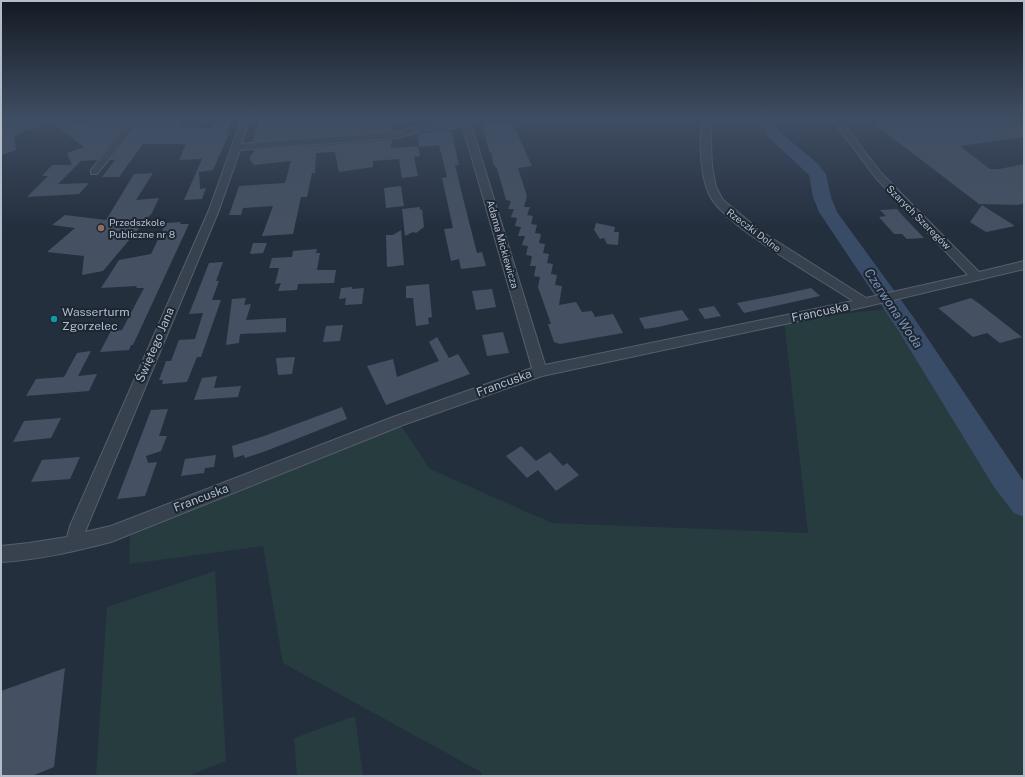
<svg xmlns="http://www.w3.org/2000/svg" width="1025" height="777" font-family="'Public Sans',sans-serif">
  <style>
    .green { fill: #263c3f }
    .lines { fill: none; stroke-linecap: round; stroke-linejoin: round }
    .river { fill: #394c67; fill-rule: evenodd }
    .building { fill: #455162 }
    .street-casing { stroke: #565f6c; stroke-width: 2 }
    .street { fill: #38414e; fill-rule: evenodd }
    .education-dot { fill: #8d6e63; stroke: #1d2633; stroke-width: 1.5 }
    .culture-dot { fill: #0f9aa8; stroke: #1d2633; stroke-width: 1.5 }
    .labels { text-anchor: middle; stroke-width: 4; stroke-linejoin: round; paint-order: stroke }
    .far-street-label { font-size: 10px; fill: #b4bcc9; stroke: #1d2633 }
    .far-poi-label { font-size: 10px; fill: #b4bcc9; stroke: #1d2633; text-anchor: start }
    .poi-label { font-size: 12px; fill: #b4bcc9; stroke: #1d2633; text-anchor: start }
    .street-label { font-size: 12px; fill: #b4bcc9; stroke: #1d2633 }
    .water-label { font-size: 13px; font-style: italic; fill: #7c92b1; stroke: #1d2633 }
  </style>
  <rect width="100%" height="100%" fill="#242f3e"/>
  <!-- green -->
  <path class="green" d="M895 308 1004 478 1024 504V776H482L481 772 283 663 263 546 129 564 130 536 398 421 430 469 552 523 808 533 784 320Z
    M215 571 226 761 188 776H96L107 607Z
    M355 716 363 776H297L294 738Z"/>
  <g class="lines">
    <!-- river -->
    <path class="river" d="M758 118H773L779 131 817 163 826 174 831 197 837 212 914 318 1024 482V517L1014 513 994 487 898 330 819 212 813 197 809 175 768 137Z"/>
  </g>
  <!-- building -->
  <path class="building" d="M16 118H64L73 126 96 118H131L97 160 81 161 58 184 89 183 79 194 27 197 48 176H42L52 165H72L67 153 84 147 51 122 21 132 23 133 14 137 16 150 1 155V122Z
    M143 118H182L179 124H183L182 127 211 128 213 125 217 124 219 118H232L227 132H230L213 170 199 172 200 189 206 188 202 199 184 200 203 157 201 159 179 160 186 144H143L119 177H102L115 160H110Z
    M259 118H392V131L253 142Z
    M894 118H1010L1024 126V137L960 146 990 169H999L1024 164V203L1018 205 979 204 873 123 881 122 878 119Z
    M512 122 532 166 518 168 527 196 524 207H530L527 215 533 216 531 224 537 225 535 233 541 234 539 243 545 244 543 253 549 254 547 263 553 264 551 274 557 275 555 285 562 286 559 305 576 302 582 312 592 311 595 317 613 314 623 333 560 344 554 342 548 324H551L538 287 540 277 534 276 536 266H530L532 256 526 255 528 246 522 245 525 236H518L521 227 515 226 517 218 511 217 514 209H508L511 201 506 200 497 168 493 164 492 153H490L481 124Z
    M451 130 459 165H455L464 202 477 253 482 252 486 266 461 269 459 259 451 261 444 229 453 228 442 178 447 177 439 145 419 147 418 134Z
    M392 140 391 148 418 146 420 156 414 157 418 176 402 178 399 159 373 161V167L339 172 335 152 316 153 315 173H312L307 197H301L293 234 262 236 273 206 243 208 241 215H229L239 186 285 183 291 161 254 165 249 158 255 150Z
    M153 173 136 200 159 198 152 213 103 271 82 275 84 256 47 252 75 228 52 225 65 215 106 220 134 174Z
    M401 186 404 206 386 208 384 188Z
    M982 205 1015 226 986 232 970 222Z
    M420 207V210L422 209 424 227 416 233 413 232 405 236 402 209Z
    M897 209 902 215 924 238 907 239 902 234H894L879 217 886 216 880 210Z
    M181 222 180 224H189L133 345H131L129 350 100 352 111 331 122 330 144 288H136L137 286 101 288 119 260 151 254 166 223Z
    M596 223 615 227 614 232H619L618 245 607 244 604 238 600 239 594 230Z
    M401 230 404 265 387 267 386 235H393Z
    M253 243H267L263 253 250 254Z
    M317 249 316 253H320L317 270H336L334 283 298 284 297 290 278 291 281 283 275 284 279 268H269L272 258 292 257 293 251Z
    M223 262 216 281H219L212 300H221L201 357H197L187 382 162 384 163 380H159L166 361H171L179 340 195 339 203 313 189 314 209 263Z
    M429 284 432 317 428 318 429 324 416 326 413 298H406V286Z
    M352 287V289L364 288 362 304 345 305 346 298 339 299 341 288Z
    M811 288 820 296 744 313 737 303 784 294Z
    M492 289 496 307 476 310 472 291Z
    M246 298 244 305 251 304 246 320 286 318V332L240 334 239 343 226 345 232 299Z
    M971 298 981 305 1022 337 1000 343 987 333 973 337 938 308Z
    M714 306 721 316 705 319 698 309Z
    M682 310 689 320 658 327 645 329 639 318Z
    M343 325 340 341 323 342 326 326Z
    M503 332 509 353 487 356 482 335Z
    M437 337 449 358 458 354 470 374 386 405 367 366 393 359 397 377 439 361 429 342Z
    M91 351 78 376 97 374 89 391 26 396 36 379 64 377 77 353Z
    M295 357 292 374 278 375 276 358Z
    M217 376 214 388 241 386 238 397 194 400 202 378Z
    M342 407 347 419 266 451 245 458 244 455 234 458 232 446 264 436Z
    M168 409 159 436H167L161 451 146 456 148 463 157 462 145 496 117 499 151 410Z
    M61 418 51 438 13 442 24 421Z
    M521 446 536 461 550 452 563 466 567 463 579 475 556 491 538 470 527 478 506 456Z
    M216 455 214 467 205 468 204 473 181 476 185 459Z
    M80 457 70 479 31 482 42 460Z
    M65 668 54 767 32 776H1V691Z"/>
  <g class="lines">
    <!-- street casing -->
    <g class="street-casing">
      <path id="street" d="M133 118H142L97 174H91V170Z
        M242 118H250L241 144 396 132 421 125 462 122 461 118H469L545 365 853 301C821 279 723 226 709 194 699 171 700 142 702 118H710L712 167 716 187 723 200 762 232 866 298 968 275 875 177 831 118H839L881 173 979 272 1024 261V269L864 307 542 376 403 425 111 542C75 551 39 560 1 562V546L29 543 67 537 70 526 209 210ZM463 127 532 368 393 417 111 526 85 532 219 210 240 150 396 138 422 131Z"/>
    </g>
    <!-- street -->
    <use href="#street" class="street"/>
  </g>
  <!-- sky -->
  <linearGradient id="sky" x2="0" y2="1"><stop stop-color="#141a22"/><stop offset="0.52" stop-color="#3f4d63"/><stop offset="1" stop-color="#3f4d63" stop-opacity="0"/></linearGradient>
  <rect width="1025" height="227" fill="url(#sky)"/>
  <!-- markers -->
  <circle class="education-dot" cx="101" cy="228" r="4"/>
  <circle class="culture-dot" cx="54" cy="319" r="4"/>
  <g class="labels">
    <!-- far-street labels -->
    <g class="far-street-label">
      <text transform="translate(919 217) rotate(45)" y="4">Szarych Szeregów</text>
      <text transform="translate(754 230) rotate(37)" y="4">Rzeczki Dolne</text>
      <text transform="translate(503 244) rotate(74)" y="4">Adama Mickiewicza</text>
    </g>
    <!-- far-poi labels -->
    <g class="far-poi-label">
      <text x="109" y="226">Przedszkole<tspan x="109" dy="12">Publiczne nr 8</tspan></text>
    </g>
    <!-- poi labels -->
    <g class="poi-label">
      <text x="62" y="316">Wasserturm<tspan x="62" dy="14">Zgorzelec</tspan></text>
    </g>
    <!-- street labels -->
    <g class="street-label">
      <text transform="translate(820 312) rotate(-12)" y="4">Francuska</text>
      <text transform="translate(155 345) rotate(-67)" y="4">Świętego Jana</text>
      <text transform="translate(504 383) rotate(-20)" y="4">Francuska</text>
      <text transform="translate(201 498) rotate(-21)" y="4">Francuska</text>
    </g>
    <!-- water labels -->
    <g class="water-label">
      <text transform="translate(894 308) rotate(56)" y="5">Czerwona Woda</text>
    </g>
  </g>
  <!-- border -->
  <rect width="1025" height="777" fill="none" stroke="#b4bcc9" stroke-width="4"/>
</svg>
